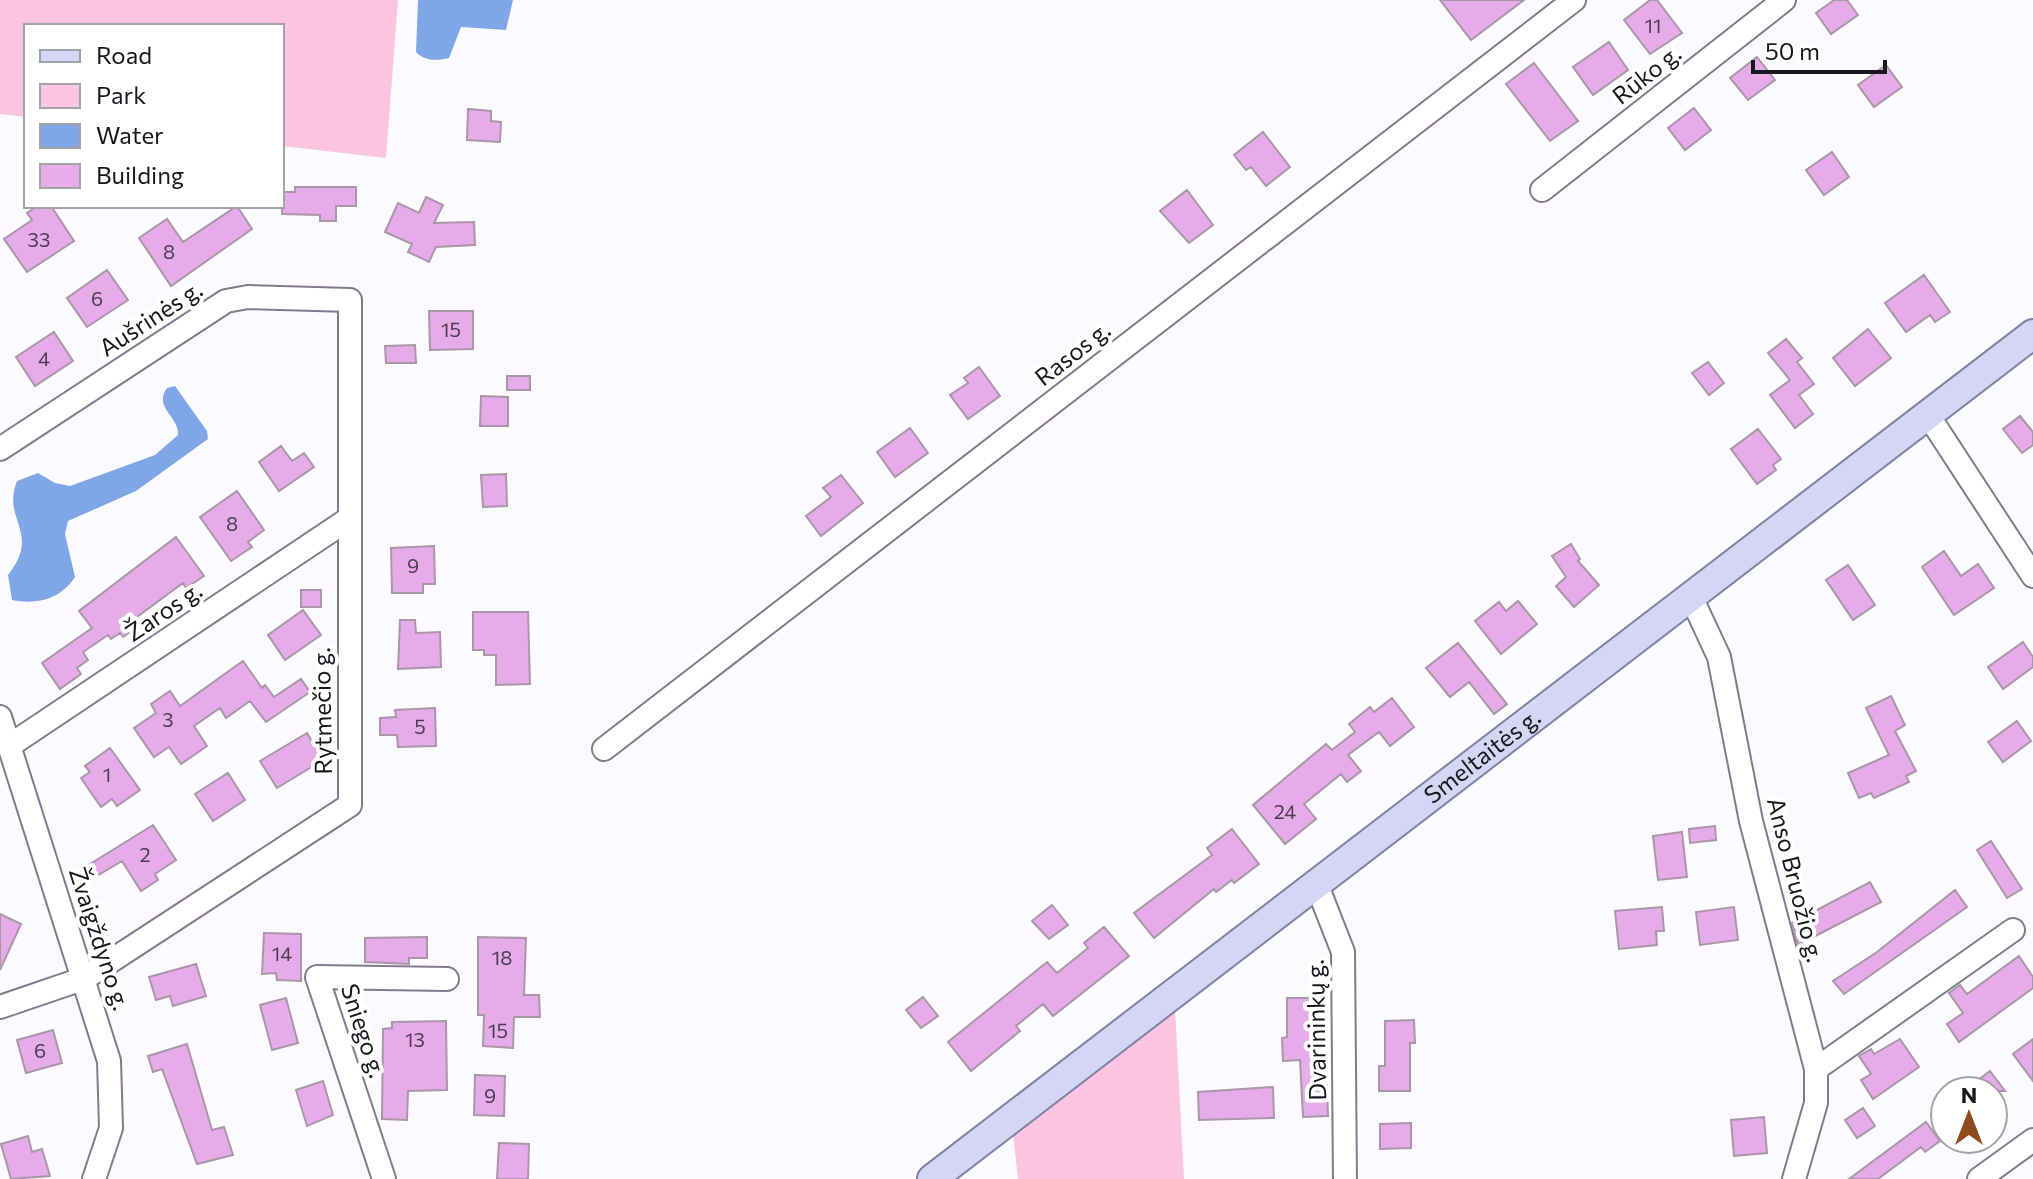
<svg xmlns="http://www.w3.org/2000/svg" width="2033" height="1179" font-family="Commissioner,sans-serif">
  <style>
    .green { fill: #fcc4e1 }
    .water { fill: #7fa7e8 }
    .building { fill: #e6ace9; stroke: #a996a9; stroke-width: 2 }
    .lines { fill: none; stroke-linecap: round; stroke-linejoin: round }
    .minor-casing { stroke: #837a90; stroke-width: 26 }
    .major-casing { stroke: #8081a3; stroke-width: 32 }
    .minor { stroke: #fff; stroke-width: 22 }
    .major { stroke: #d4d6f3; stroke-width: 28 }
    .labels { text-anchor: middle; stroke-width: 8; stroke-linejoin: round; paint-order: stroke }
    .number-label { font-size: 20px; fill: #4c3c51 }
    .street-label { font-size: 24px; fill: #19161e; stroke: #fff }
  </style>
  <rect width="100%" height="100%" fill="#fcfaff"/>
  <!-- green -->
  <path class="green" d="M0 0H398L386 158 282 146V26H26V117L0 114Z
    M1175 1009 1184 1179H1018L1013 1133Z"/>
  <!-- water -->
  <path class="water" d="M418 0H513L506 30 461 27 449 58C437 61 424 61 416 52Z
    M175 386 207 431 208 439 136 491 68 521 65 534 75 577C61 599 37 605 12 600L8 575C42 532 1 520 17 481L38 473 55 483 70 486 155 455 178 435C179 416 153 408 167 388Z"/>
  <!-- building -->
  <path class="building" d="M1440 0H1524L1471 40Z
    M1650 0H1657L1682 33 1650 54 1624 20Z
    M1834 0H1847L1858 15 1831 34 1816 13Z
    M1609 42 1628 70 1593 95 1573 67Z
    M1757 57 1775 80 1748 100 1730 78Z
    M1534 63 1578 121 1550 141 1506 84Z
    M1886 65 1902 87 1874 107 1858 85Z
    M1694 108 1711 130 1685 150 1668 128Z
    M468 109 491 111V121L501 122 500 142 467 140Z
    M1263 132 1290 167 1266 186 1251 167 1246 170 1234 155Z
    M1832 152 1849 177 1824 195 1806 170Z
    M295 187H356V206H336V221H320V215L282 214V192H295Z
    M1187 190 1213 225 1189 243 1160 211Z
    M426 197 443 205 434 223 474 222 475 245 436 247 429 262 408 252 412 244 385 232 398 203 419 213Z
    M37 206H51L74 241 27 272 4 239 32 220 27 213Z
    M237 206 252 229 171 286 139 238 167 219 183 242Z
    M107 270 128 300 87 327 67 298Z
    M1924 275 1950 312 1935 322 1930 315 1906 332 1885 303Z
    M429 311H473V349L430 350Z
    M1868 329 1891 358 1855 386 1833 358Z
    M54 332 73 361 35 386 16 357Z
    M1786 339 1802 358 1797 362 1814 384 1799 395 1813 414 1795 428 1770 395 1790 380 1768 353Z
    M415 345 416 363H386L385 346Z
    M1708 362 1724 383 1709 395 1692 373Z
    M979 367 1000 396 968 419 950 395 968 383 964 378Z
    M507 376H530V390H507Z
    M481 396 508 397V426H480Z
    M2020 416 2033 432V445L2022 453 2003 429Z
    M910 428 928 453 895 477 877 452Z
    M1758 429 1781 459 1773 465 1776 470 1757 484 1731 449Z
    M281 446 292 461 304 453 314 467 279 491 259 462Z
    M506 474 507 506 483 507 481 475Z
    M841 475 863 503 821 536 806 516 831 497 823 488Z
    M237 491 264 530 248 542 252 547 231 561 200 517Z
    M176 537 204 576 186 588 183 583 137 617 142 624 123 637 120 633 111 639 108 635 83 652 88 660 77 668 81 674 60 689 42 663 92 628 79 611Z
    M1571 544 1580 559 1578 561 1599 585 1574 607 1556 586 1566 577 1552 556Z
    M434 546 435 584H423V593H392L391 548Z
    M1944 551 1961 576 1978 564 1994 588 1954 615 1922 567Z
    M1848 565 1875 605 1853 620 1826 580Z
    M301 590H321V607H301Z
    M1518 601 1537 624 1501 654 1475 621 1499 602 1506 611Z
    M303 610 321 635 285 660 268 635Z
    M473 612H528L530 684 496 685V655H484V650H473Z
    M400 620H415L416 633 440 632 441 667 398 669Z
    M2023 642 2033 657V667L2003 689 1988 667Z
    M1458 643 1507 704 1494 714 1469 682 1450 697 1426 668Z
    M243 661 262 688 265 685 274 697 301 679 310 692 266 722 250 701 226 718 220 708 194 726 207 746 181 764 169 747 154 757 134 728 156 713 151 704 170 691 180 706Z
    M1891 696 1905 725 1895 731 1916 771 1906 776 1909 782 1874 798 1871 793 1859 798 1848 773 1889 755 1866 708Z
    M1392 698 1414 727 1390 746 1379 732 1348 755 1361 771 1347 782 1341 774 1304 804 1316 819 1285 844 1253 805 1326 744 1332 750 1355 732 1349 724 1370 707 1374 712Z
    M435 708 436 746 398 747 397 735H380V718L396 717 395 710Z
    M2017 721 2031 741 2003 762 1988 742Z
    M307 733 323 760 277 788 260 761Z
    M110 748 140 790 117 806 112 799 101 807 81 778 90 772 85 766Z
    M228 773 245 800 213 821 195 794Z
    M153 825 176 860 155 874 158 880 141 891 122 861 85 883 79 873 82 869Z
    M1715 826 1716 840 1690 843 1689 829Z
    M1232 829 1259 864 1234 883 1232 880 1216 892 1214 889 1154 938 1134 913 1212 855 1207 848Z
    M1682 832 1687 877 1658 880 1653 836Z
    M1991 841 2022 889 2007 898 1977 850Z
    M1870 882 1881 902 1798 945 1792 923Z
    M1955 890 1967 907 1844 994 1833 981 1877 952Z
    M1052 905 1068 925 1049 939 1032 921Z
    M1662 907 1664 931H1656L1657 945 1619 949 1615 911Z
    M1734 907 1738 940 1700 945 1696 912Z
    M0 914 21 924 0 970Z
    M1104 927 1129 956 1053 1016 1043 1004 1016 1026 1020 1031 971 1071 948 1042 1047 962 1057 973 1088 948 1084 943Z
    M264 933 301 934V981L277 980 276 973 262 974Z
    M427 937V958H409V964L365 962V938Z
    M478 937 526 938 524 995H539L540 1017H514L513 1048 483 1046 484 1015H478Z
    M2019 956 2033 977V988L1959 1042 1947 1024 1963 1013 1949 993 1960 985 1967 994Z
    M196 964 206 996 173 1006 170 996 156 1000 149 977Z
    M923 997 938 1016 921 1028 906 1010Z
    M286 998 298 1043 272 1050 260 1005Z
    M1287 998H1314L1317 1085H1327L1328 1116 1303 1117 1300 1060 1283 1061 1282 1038 1287 1037Z
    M1414 1020 1415 1043H1410V1091H1379V1066H1385V1021Z
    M446 1021 447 1090 408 1091 407 1120 382 1119 383 1029 392 1028V1022Z
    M53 1030 62 1063 26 1073 17 1040Z
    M1900 1039 1919 1067 1873 1099 1861 1080 1871 1074 1859 1056 1871 1049 1874 1054Z
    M2033 1039V1081L2013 1054Z
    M187 1044 212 1130 224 1127 233 1155 197 1164 162 1069 153 1072 148 1056Z
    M1990 1071 2005 1091H1964Z
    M475 1075 505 1076 504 1116 474 1115Z
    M323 1081 333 1115 307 1126 296 1090Z
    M1273 1087 1274 1118 1199 1120 1198 1092Z
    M1863 1108 1875 1126 1857 1138 1845 1120Z
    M1764 1117 1767 1153 1734 1156 1731 1120Z
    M1926 1122 1940 1141 1925 1152 1921 1147 1878 1179H1849Z
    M1411 1123V1148L1380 1149V1124Z
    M28 1136 32 1152 42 1149 50 1176 11 1179 1 1144Z
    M499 1143 529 1144 528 1179H497Z"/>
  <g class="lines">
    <!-- minor casing -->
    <g class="minor-casing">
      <path id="minor" d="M1542 190 1784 0
        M1928 415 2033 576
        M0 449 226 301 248 297 350 300V805L85 978 0 1007
        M1691 597 1719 657 1751 821 1816 1069V1103L1794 1179
        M0 717 109 1061 111 1128 94 1179
        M9 746 347 520
        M604 749 1574 0
        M1316 883 1343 952 1345 1179
        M1816 1069 2013 930
        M384 1179 317 977 447 979
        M1979 1179 2033 1140"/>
    </g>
    <!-- major casing -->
    <g class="major-casing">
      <g id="major">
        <path id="s1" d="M932 1179 2033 334"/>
      </g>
    </g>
    <!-- minor -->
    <use href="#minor" class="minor"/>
    <!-- major -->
    <use href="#major" class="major"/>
  </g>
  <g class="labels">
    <!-- number labels -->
    <g class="number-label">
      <text x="1653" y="33">11</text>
      <text x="39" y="247">33</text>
      <text x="169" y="259">8</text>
      <text x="97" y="306">6</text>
      <text x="451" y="337">15</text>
      <text x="44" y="366">4</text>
      <text x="232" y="531">8</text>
      <text x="413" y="573">9</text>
      <text x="168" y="727">3</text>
      <text x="420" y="734">5</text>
      <text x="107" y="782">1</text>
      <text x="1285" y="819">24</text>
      <text x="145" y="862">2</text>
      <text x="282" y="961">14</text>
      <text x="502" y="965">18</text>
      <text x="498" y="1038">15</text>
      <text x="415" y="1047">13</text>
      <text x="40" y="1058">6</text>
      <text x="490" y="1103">9</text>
    </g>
    <!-- street labels -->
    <g class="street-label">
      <text transform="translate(1647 75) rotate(-38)" y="8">Rūko g.</text>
      <text transform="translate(151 319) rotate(-33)" y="8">Aušrinės g.</text>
      <text transform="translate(1073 354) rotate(-38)" y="8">Rasos g.</text>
      <text transform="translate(164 612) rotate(-34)" y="8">Žaros g.</text>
      <text transform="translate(323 711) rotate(-91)" y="8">Rytmečio g.</text>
      <text dy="8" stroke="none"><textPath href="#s1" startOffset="694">Smeltaitės g.</textPath></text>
      <text transform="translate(1795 880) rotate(76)" y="8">Anso Bruožio g.</text>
      <text transform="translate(99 939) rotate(72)" y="8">Žvaigždyno g.</text>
      <text transform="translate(1317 1030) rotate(-91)" y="8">Dvarininkų g.</text>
      <text transform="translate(363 1031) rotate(72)" y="8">Sniego g.</text>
    </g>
  </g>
  <!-- legend -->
  <rect x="24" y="24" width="260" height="184" fill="#ffffff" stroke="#a3a2a5" stroke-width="2"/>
  <rect x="40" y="50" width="40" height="12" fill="#d4d6f3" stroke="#a3a2a5" stroke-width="2"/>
  <text x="96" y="64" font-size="24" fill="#19161e">Road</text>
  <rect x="40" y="84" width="40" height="24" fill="#fcc4e1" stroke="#a3a2a5" stroke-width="2"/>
  <text x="96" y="104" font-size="24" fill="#19161e">Park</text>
  <rect x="40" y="124" width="40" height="24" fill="#7fa7e8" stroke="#a3a2a5" stroke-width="2"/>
  <text x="96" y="144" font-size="24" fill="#19161e">Water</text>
  <rect x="40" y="164" width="40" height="24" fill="#e6ace9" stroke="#a3a2a5" stroke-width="2"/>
  <text x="96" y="184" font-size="24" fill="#19161e">Building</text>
  <!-- north arrow -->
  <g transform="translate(1969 1115)"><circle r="38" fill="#ffffff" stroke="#a3a2a5" stroke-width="2"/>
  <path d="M0-6L14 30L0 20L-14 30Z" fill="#8e4b1c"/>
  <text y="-12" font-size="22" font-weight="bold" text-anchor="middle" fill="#19161e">N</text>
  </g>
  <!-- scale -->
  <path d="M1753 60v12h132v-12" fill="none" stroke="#19161e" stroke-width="4"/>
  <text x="1765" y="60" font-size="24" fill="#19161e" stroke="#ffffff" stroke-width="6" paint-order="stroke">50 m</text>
</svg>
